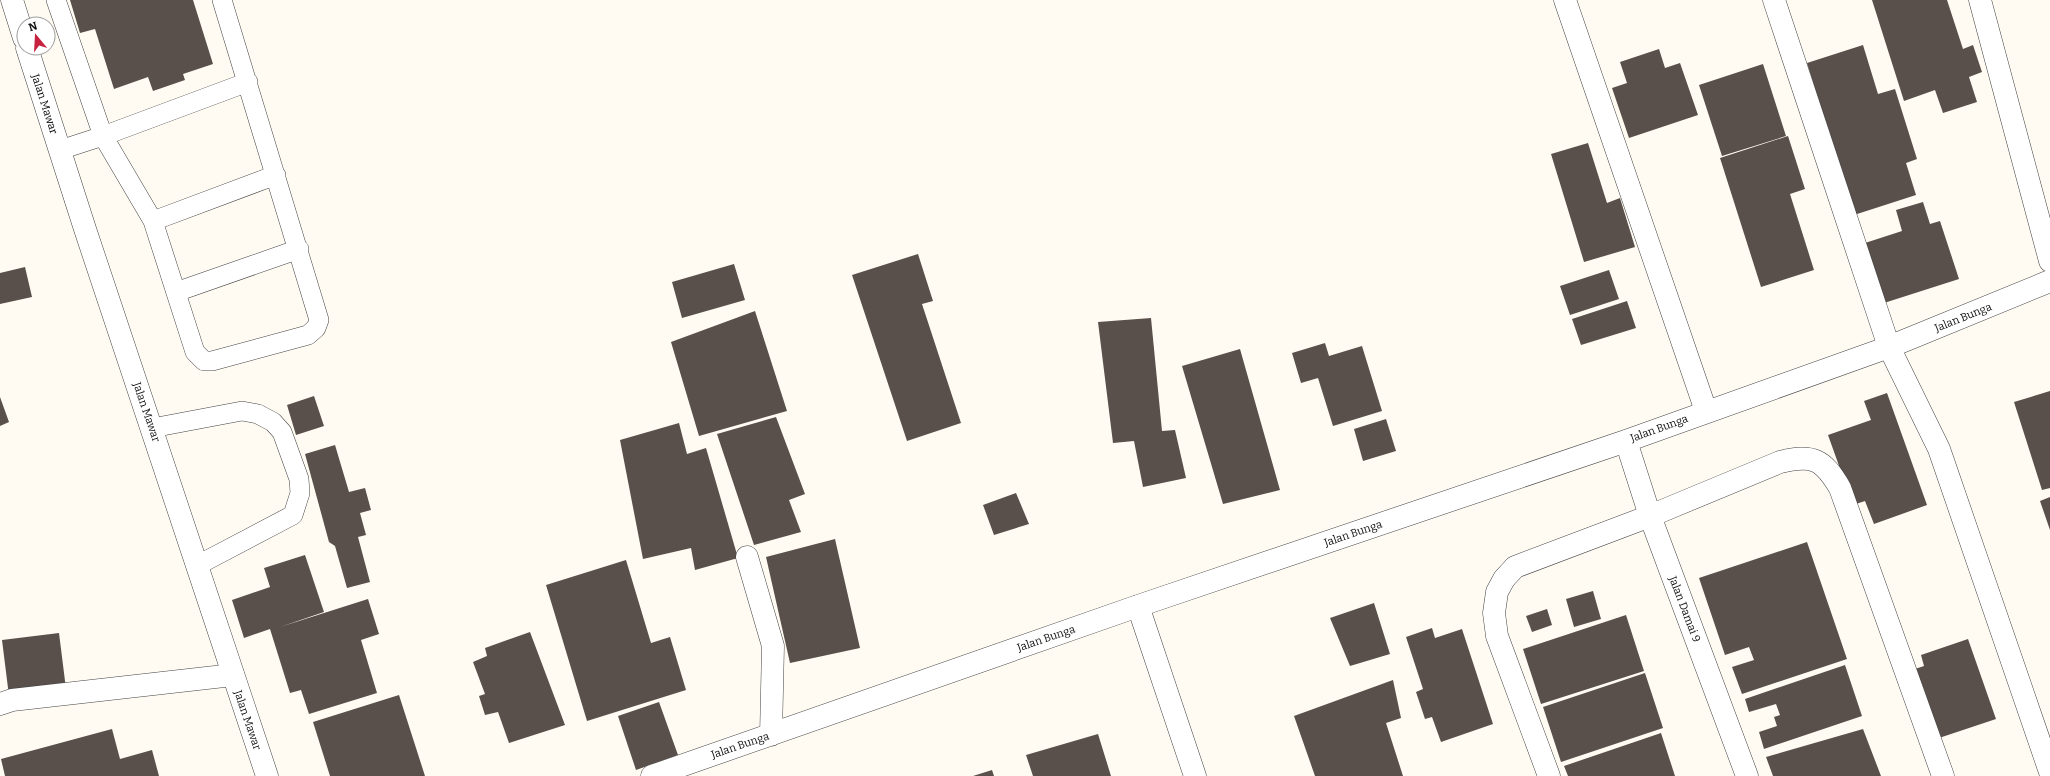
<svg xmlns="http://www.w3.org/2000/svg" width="2050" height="776" font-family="Bitter,serif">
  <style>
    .building { fill: #594f4b }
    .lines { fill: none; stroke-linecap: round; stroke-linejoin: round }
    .service-casing { stroke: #434343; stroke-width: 20 }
    .minor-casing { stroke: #434343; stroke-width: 23 }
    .tertiary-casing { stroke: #434343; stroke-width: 23 }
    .service { stroke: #fff; stroke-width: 19 }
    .minor { stroke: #fff; stroke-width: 22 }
    .tertiary { stroke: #fff; stroke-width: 22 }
    .labels { text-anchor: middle; stroke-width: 4; stroke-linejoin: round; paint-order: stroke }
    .street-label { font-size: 11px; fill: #101010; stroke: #fff }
  </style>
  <rect width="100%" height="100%" fill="#fffbf2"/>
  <!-- building -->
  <path class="building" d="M70 0H193L213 64 183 74 185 80 153 91 148 77 114 89 95 29 80 33Z
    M1872 0H1947L1963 49 1973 45 1982 72 1969 77 1977 102 1943 113 1935 90 1904 101Z
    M1863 45 1878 94 1895 89 1917 159 1906 163 1916 195 1854 215 1807 63Z
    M1659 49 1665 68 1680 63 1698 115 1629 138 1612 88 1627 83 1620 62Z
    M1763 64 1786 136 1722 156 1699 85Z
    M1788 136 1805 189 1790 194 1814 270 1761 287 1720 158Z
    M1588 143 1607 203 1620 198 1635 247 1584 262 1551 154Z
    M1923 202 1930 224 1940 221 1959 279 1884 303 1865 243 1902 231 1896 210Z
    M918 254 933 301 922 304 961 423 907 441 852 275Z
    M734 264 745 300 682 318 672 282Z
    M25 267 32 297 0 304V273Z
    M1609 270 1619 299 1570 315 1560 286Z
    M1627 301 1636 328 1581 345 1572 319Z
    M755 311 787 411 699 436 671 342Z
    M1151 318 1162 431 1175 430 1186 478 1143 487 1134 441 1113 443 1098 322Z
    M1325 343 1329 356 1362 346 1382 411 1333 426 1318 378 1301 383 1292 353Z
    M1240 349 1280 490 1223 504 1182 366Z
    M2050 391V488L2042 490 2014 402Z
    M1887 393 1927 505 1874 524 1865 501 1853 505 1828 435 1871 420 1864 401Z
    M314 396 324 426 296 435 287 405Z
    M0 397 9 422 0 426Z
    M776 417 805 494 789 500 801 532 754 545 717 434Z
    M1386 419 1396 451 1363 461 1354 429Z
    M679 423 687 454 706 448 738 558 695 570 691 548 643 559 620 440Z
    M335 445 349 492 365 488 371 510 360 513 366 535 358 537 370 582 347 588 335 546 329 542 305 454Z
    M1016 493 1029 524 994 535 983 505Z
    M2050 497V530L2040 501Z
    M835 539 860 648 790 663 766 557Z
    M1807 542 1847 659 1742 694 1732 667 1754 660 1749 647 1725 655 1699 578Z
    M305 555 324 612 280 627 368 599 379 634 361 640 377 693 309 714 301 690 290 693 270 629 244 638 232 600 270 587 264 568Z
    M626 560 651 643 670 637 686 690 587 721 546 585Z
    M1593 591 1601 619 1574 627 1566 599Z
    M1374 603 1390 654 1350 666 1330 618Z
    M1547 609 1552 625 1532 632 1526 616Z
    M1626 615 1644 671 1541 704 1523 649Z
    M1432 628 1435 638 1462 629 1493 724 1441 742 1432 717 1425 719 1416 692 1423 689 1406 637Z
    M530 632 565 725 509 743 498 712 485 715 479 696 485 694 473 662 487 656 485 648Z
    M59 633 66 689 9 696 2 640Z
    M1968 639 1996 719 1936 739 1912 670 1924 666 1921 655Z
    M1845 665 1862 716 1764 749 1759 732 1777 726 1774 717 1780 715 1776 704 1749 712 1745 699Z
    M1645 673 1663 728 1561 762 1543 707Z
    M1393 680 1401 718 1386 723 1403 776H1315L1294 716Z
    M399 695 425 776H330L313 722Z
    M659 702 678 755 636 770 618 716Z
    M112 729 120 759 152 750 159 776H5L1 759Z
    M1863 729 1881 776H1773L1766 757Z
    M1661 733 1675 776H1568L1564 766Z
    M1098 734 1111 776H1033L1026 755Z
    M992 770 994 776H973Z"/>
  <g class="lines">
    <!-- service casing -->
    <g class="service-casing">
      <path id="service" d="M56 0 103 136 153 221 195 352 204 361H212L308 335 316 328 319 320 222 0
        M60 150 103 136 248 82
        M153 221 276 175
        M176 292 299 249
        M152 428 242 411 258 414 273 422 282 432 299 479 300 493 293 515 198 565"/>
    </g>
    <!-- minor casing -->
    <g class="minor-casing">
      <path id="minor" d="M1565 0 1706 411
        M1774 0 1889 347 1939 449 2050 772
        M1980 0 2050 261
        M1626 441 1650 516 1747 776
        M747 557 773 646 771 735
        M1138 606 1195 776
        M0 704 12 700 233 675
        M652 776 1138 606 1626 441 1889 347 2050 281
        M1549 776 1497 636 1494 613 1497 592 1504 579 1515 567 1650 516 1780 462C1813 454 1823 459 1840 488L1943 776"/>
    </g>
    <!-- tertiary casing -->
    <g class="tertiary-casing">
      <path id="tertiary" d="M12 0 24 38
        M27 48 85 229 267 776"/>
    </g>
    <!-- service -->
    <use href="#service" class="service"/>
    <!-- minor -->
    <use href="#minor" class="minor"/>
    <!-- tertiary -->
    <use href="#tertiary" class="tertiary"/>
  </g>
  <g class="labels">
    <!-- street labels -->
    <g class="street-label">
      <text transform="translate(45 104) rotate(72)" y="4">Jalan Mawar</text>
      <text transform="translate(1963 317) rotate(-22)" y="4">Jalan Bunga</text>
      <text transform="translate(147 412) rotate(71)" y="4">Jalan Mawar</text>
      <text transform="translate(1659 428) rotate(-20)" y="4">Jalan Bunga</text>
      <text transform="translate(1353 533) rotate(-19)" y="4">Jalan Bunga</text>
      <text transform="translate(1685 609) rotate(69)" y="4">Jalan Damai 9</text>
      <text transform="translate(1046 638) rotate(-19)" y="4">Jalan Bunga</text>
      <text transform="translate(248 720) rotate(71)" y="4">Jalan Mawar</text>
      <text transform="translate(740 745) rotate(-19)" y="4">Jalan Bunga</text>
    </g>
  </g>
  <!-- north arrow -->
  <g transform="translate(36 36) rotate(342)"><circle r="19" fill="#ffffff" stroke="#9f9f9f"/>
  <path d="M0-3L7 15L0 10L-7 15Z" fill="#c72140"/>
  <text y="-6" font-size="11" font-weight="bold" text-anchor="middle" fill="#101010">N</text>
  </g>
</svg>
